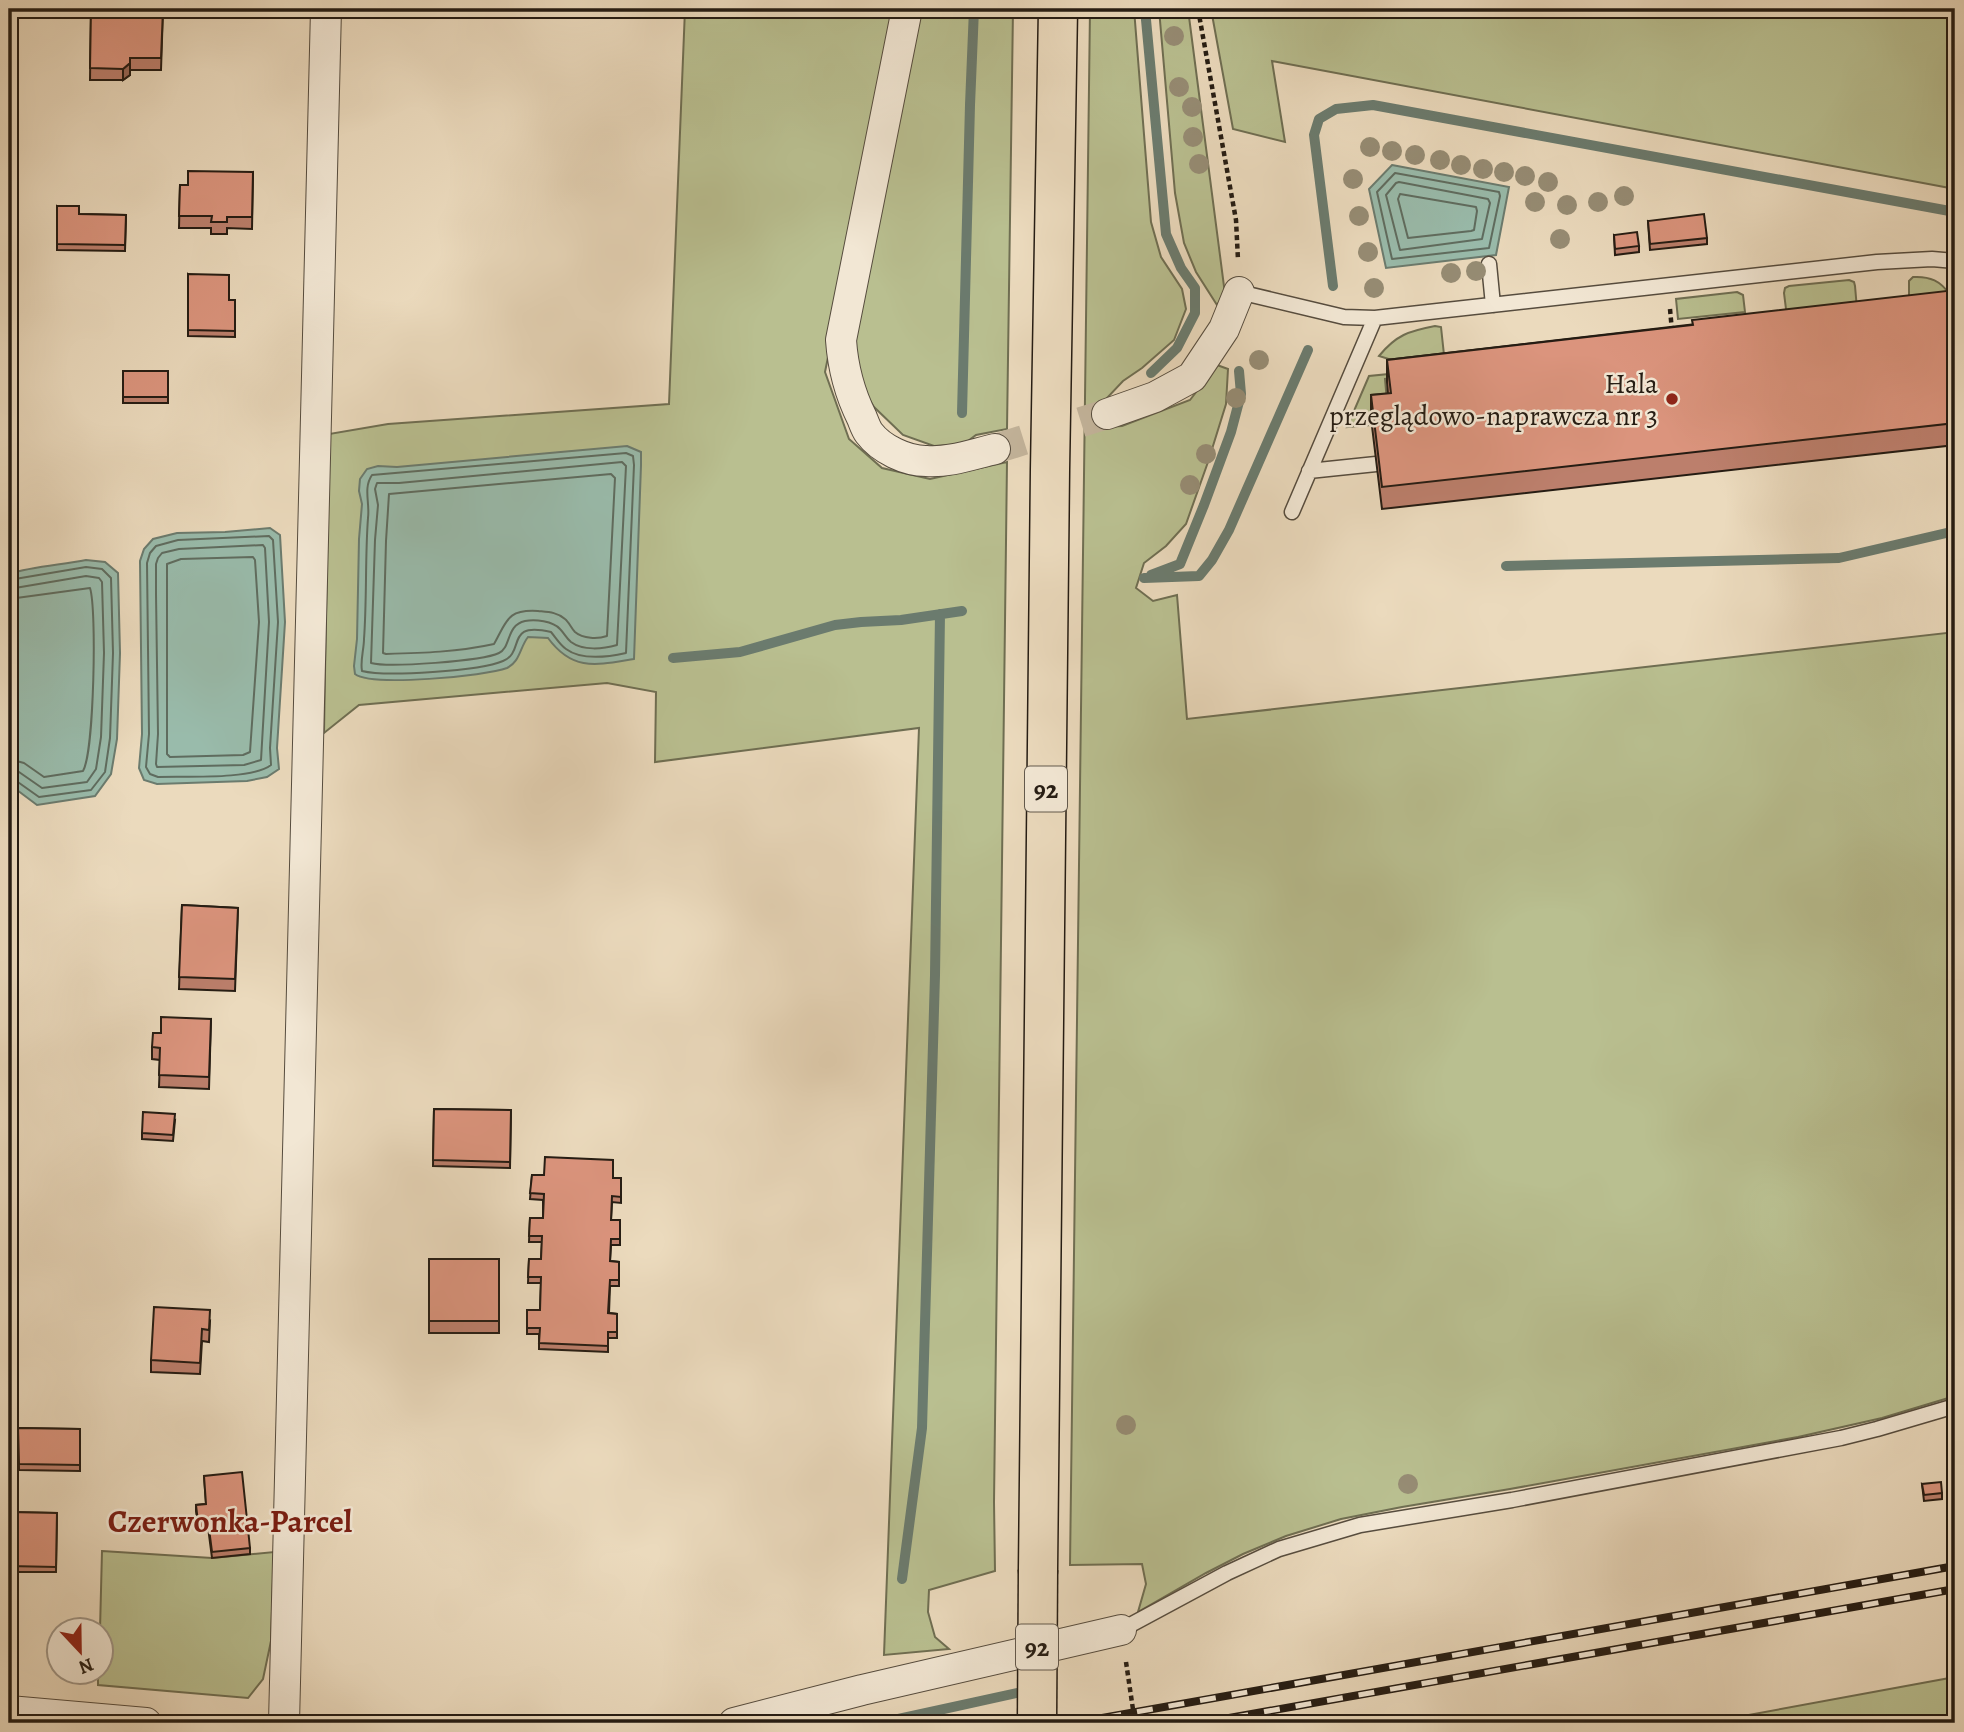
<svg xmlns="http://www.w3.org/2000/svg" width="1964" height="1732" font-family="Alegreya,serif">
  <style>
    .green { fill: #b9bf90; stroke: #6f6e52; stroke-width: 2 }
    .water { fill: #99bbab; stroke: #6b7b6e; stroke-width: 2 }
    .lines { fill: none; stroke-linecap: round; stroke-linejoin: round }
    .shore { stroke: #5f6c5f; stroke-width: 2 }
    .stream { stroke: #6b7b6e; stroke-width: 10 }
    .minor-tunnel { stroke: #c3b49b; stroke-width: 30; stroke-dasharray: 30 15; stroke-linecap: butt }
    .service-casing { stroke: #564c3e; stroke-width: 17 }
    .minor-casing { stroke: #564c3e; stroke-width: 32 }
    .primary-casing { stroke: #251c13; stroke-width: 41 }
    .path { stroke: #251c13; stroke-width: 4.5; stroke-dasharray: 5 3.5; stroke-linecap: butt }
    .service { stroke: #f2e7d4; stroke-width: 14 }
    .minor { stroke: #f2e7d4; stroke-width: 30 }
    .primary { stroke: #ebdabd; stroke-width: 38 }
    .rail-casing { stroke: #251c13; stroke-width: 8 }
    .rail { stroke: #f2e7d4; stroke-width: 5; stroke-dasharray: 16; stroke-linecap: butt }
    .primary-bridge-casing { stroke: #251c13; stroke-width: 41; stroke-linecap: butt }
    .primary-bridge { stroke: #ebdabd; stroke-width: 38 }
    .tree { fill: #968c74 }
    .wall { fill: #bc7f6c; stroke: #251c13; stroke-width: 2 }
    .shaded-wall { fill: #996858; stroke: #251c13; stroke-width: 2 }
    .building { fill: #db947d; stroke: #251c13; stroke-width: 2 }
    .poi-dot { fill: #8f2418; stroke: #f2e7d4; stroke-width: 2.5 }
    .labels { text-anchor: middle; stroke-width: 5; stroke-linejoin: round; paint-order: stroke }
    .shield { fill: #f2e7d4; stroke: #62594d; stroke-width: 2 }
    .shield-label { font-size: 26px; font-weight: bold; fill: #251c13 }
    .poi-label { font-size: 28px; fill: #251c13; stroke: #f2e7d4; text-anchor: end }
    .quarter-label { font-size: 32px; font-weight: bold; fill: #7a1f14; stroke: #f2e7d4 }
  </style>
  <rect width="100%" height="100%" fill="#ebdabd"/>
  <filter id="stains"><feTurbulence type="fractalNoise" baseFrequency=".00286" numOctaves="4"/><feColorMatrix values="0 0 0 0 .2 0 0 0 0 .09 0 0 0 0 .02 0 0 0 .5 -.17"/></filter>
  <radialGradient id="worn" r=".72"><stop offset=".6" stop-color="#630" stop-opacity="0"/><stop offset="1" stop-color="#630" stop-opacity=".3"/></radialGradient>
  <!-- green -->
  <path class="green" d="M685 9H899L825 372 849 439 882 468 930 479 1007 462 994 1502 995 1571 929 1590 928 1612 935 1637 949 1649 884 1655 919 728 655 762 656 692 607 683 359 705 324 733 329 434 388 424 669 404Z
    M919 9H1013L1007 429 976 435 964 444 934 446 903 435 874 407 859 383 855 339Z
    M1090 9H1134L1151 222 1161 257 1182 289 1186 309 1174 340 1142 368 1123 381 1105 400 1108 427 1122 426 1190 400 1217 365 1228 369 1226 404 1208 462 1186 524 1166 546 1144 563 1136 588 1153 601 1177 595 1187 719 1955 632V1396L1882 1418 1798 1437 1510 1489 1402 1507 1341 1519 1286 1536 1243 1554 1206 1573 1138 1612 1146 1584 1142 1564 1070 1565Z
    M1159 9H1188L1225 294 1217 305 1196 272 1184 243 1175 193Z
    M1211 9H1955V189L1272 61 1285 142 1233 129Z
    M1913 277C1930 276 1941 281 1950 295L1909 307V281Z
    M1849 280 1854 282 1855 286 1857 309 1787 317 1784 293 1785 288 1789 286Z
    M1737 292 1743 295 1745 312 1678 319 1676 299Z
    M1435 326 1441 327 1444 355 1395 361 1379 356C1396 335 1409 331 1435 326Z
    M1519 361V366L1385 379 1388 413 1369 416 1370 425 1347 427 1369 376Z
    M102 1551 212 1558 274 1552 271 1641 263 1679 248 1698 98 1685V1673L102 1672V1630H100Z
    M1955 1677V1723H1705Z"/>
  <!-- water -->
  <path class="water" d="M1392 165 1509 187 1496 255 1386 268 1369 189Z
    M627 446 641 452V465L634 659C597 665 573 672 548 638L528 637C520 647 520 662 507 668 486 676 371 687 355 674L354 666 357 639 359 539 362 504 359 491 360 479 367 469 378 466 397 467Z
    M270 528 280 535 285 622 277 748 279 769 267 777 247 781 157 784 144 780 139 768 142 734 140 561 144 549 153 539 177 533 225 532Z
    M86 560 105 562 118 573 120 653 117 739 111 774 95 796 37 805 9 784V574C33 566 61 565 86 560Z"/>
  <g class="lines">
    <!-- shore -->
    <path class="shore" d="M1395 173 1499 192 1500 196 1489 248 1392 259 1377 192Z
      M1399 182 1488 199 1490 203 1482 239 1400 250 1386 195 1396 183Z
      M1400 194 1476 207 1477 211 1474 230 1471 231 1408 238 1398 199Z
      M626 453 633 456 634 465 626 653C608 657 582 661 566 649 560 645 556 638 551 632 504 621 526 652 503 661 480 671 386 677 362 671 360 661 364 649 364 639 367 598 365 558 368 518 370 503 363 488 372 475Z
      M622 462 626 466 617 645C603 649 583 651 571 642 566 638 564 633 560 629 553 621 535 619 525 621 506 625 511 648 499 653 482 661 389 668 371 663L375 540 378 505 375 489 377 483H399Z
      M611 474 615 478 607 636C598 639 583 639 575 632 571 628 569 622 565 619 557 612 548 612 538 611 507 609 507 621 494 644 458 652 422 653 386 654L383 653 386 541 389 494Z
      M269 536 273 540 278 622 270 748 271 765C252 780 184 776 158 777L150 774 146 767 149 734 147 563 150 553 156 546 178 540Z
      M263 545 265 548 269 622 261 760 244 765 157 767 156 764 158 734 156 594V564L158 558 162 553 179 549Z
      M253 557 255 560 259 622 250 752 243 755 170 757 167 754V564L181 559Z
      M9 580 86 567 102 569 111 578 113 653 110 738 105 772 91 790 39 797 15 780 9 779
      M9 589 86 576 99 578 102 582 104 653 101 737 96 769 87 782 42 788 19 772 9 770
      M9 599 90 588C97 610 94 752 83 771L44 777 24 763 9 759"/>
    <!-- stream -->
    <path class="stream" d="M1145 9 1166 234 1181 268 1195 288V313L1177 348 1151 373
      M1333 286 1314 135 1319 119 1336 109 1373 105 1955 212
      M962 413 970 105 974 9
      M1506 566 1839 558 1955 531
      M1151 575 1180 564 1204 505 1231 432 1241 394 1239 371
      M1144 578 1199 576 1212 560 1229 530 1308 350
      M673 658 740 652 835 625 861 622 901 620 962 611
      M902 1579 922 1428 935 975 940 614
      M880 1723 1026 1691"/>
    <!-- minor-tunnel -->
    <path class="minor-tunnel" d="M995 449 1107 414"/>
    <!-- service casing -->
    <g class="service-casing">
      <path id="service" d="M1489 264 1493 305
        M1239 292 1344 317 1375 318 1877 262 1932 259 1955 261
        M1309 471 1376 464
        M1292 512 1375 318
        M1121 1630 1227 1573 1279 1549 1360 1525 1512 1500 1841 1438 1877 1429 1955 1406"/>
    </g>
    <!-- minor casing -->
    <g class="minor-casing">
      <path id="minor" d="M907 9 841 340C843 369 849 392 862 418 864 423 866 429 869 433 881 449 906 461 926 461 949 463 973 454 995 449
        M1107 414 1155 397 1192 377 1224 329 1239 292
        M9 1711 146 1723
        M284 1723 326 9
        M734 1723 862 1690 1121 1630"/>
    </g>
    <!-- primary casing -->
    <g class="primary-casing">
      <path id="primary" d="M1038 1570 1050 470 1058 9"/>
    </g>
    <!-- path -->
    <path class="path" d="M1198 9 1236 220 1238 260
      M1670 309 1672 331
      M1126 1662 1135 1723"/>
    <!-- service -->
    <use href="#service" class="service"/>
    <!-- minor -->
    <use href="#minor" class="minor"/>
    <!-- primary -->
    <use href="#primary" class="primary"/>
    <!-- rail casing -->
    <g class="rail-casing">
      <path id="rail" d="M1074 1723 1955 1566
        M1201 1723 1955 1589"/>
    </g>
    <!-- rail -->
    <use href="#rail" class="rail"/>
    <!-- primary-bridge casing -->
    <g class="primary-bridge-casing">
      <path id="primary-bridge" d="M1037 1723 1038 1570"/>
    </g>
    <!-- primary-bridge -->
    <use href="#primary-bridge" class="primary-bridge"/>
  </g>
  <!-- trees -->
  <g class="tree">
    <circle cx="1174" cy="36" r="10"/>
    <circle cx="1179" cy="87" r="10"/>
    <circle cx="1192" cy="107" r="10"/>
    <circle cx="1193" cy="137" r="10"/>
    <circle cx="1370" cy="147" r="10"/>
    <circle cx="1392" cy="151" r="10"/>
    <circle cx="1415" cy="155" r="10"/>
    <circle cx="1440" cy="160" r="10"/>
    <circle cx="1199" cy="164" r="10"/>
    <circle cx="1461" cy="165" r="10"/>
    <circle cx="1483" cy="169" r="10"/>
    <circle cx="1504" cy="172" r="10"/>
    <circle cx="1525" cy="176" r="10"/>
    <circle cx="1353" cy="179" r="10"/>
    <circle cx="1548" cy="182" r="10"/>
    <circle cx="1624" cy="196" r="10"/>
    <circle cx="1535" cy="202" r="10"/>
    <circle cx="1598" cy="202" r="10"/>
    <circle cx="1567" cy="205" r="10"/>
    <circle cx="1359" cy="216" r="10"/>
    <circle cx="1560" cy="239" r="10"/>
    <circle cx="1368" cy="252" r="10"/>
    <circle cx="1476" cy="271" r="10"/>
    <circle cx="1451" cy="273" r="10"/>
    <circle cx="1374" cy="288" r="10"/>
    <circle cx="1259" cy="360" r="10"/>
    <circle cx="1236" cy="398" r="10"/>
    <circle cx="1206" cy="454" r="10"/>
    <circle cx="1190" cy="485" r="10"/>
    <circle cx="1126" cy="1425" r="10"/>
    <circle cx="1408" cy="1484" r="10"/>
  </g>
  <!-- wall -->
  <path class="wall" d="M91 9H163L161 70H130V75L123 80H90Z
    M253 172 252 229 227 228V234H211V228H179L180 185H188Z
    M57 206 79 214 126 215 125 251 57 250Z
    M1648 221 1707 238V244L1650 250Z
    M1614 235 1639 246V252L1615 255Z
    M188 274 229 300H235V337L188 336Z
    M1955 294V445L1382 509 1371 418V395L1388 394 1387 382V360Z
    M123 371H168V403H123Z
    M182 905 238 908 235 991 179 989Z
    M211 1019 209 1089 159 1087 160 1060 152 1059V1047L161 1033Z
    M434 1109 511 1110 510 1168 433 1166Z
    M175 1120 173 1141 142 1139V1133Z
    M532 1175 613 1178 621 1184V1203L612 1202 611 1220 620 1226V1245H611L610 1261 619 1262V1286H610L609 1313 617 1314V1338H608V1352L539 1349V1334H527V1310H540L541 1283H528L529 1259H541L542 1242H529L530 1218H543V1200L530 1199Z
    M429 1259H499V1333H429Z
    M210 1321 209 1342 202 1341 200 1374 151 1372V1360Z
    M18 1428 80 1429V1471L19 1470Z
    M204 1476 250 1548V1554L212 1558 208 1527 198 1528 196 1511V1505L206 1504Z
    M1922 1484 1942 1493V1499L1924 1501Z
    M9 1512 57 1513 56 1572H9Z"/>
  <!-- shaded-wall -->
  <path class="shaded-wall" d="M130 63V75L123 80V69Z"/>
  <!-- building -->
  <path class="building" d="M91 9H163L161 58H130V63L123 69 90 68Z
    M188 171 253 172 252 217H227V222H211L212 216H179L180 185H188Z
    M57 206H79V214L126 215 125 245 57 244Z
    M1704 214 1707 238 1650 244 1648 221Z
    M1637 232 1639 246 1615 249 1614 235Z
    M188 274 229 275V300H235V331L188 330Z
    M1955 290V423L1382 487 1371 395 1391 393 1387 360 1693 325 1692 320 1710 318Z
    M123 371H168V397H123Z
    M182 905 238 908 235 979 179 977Z
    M161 1017 211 1019 209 1077 159 1075 160 1048 152 1047 153 1033H161Z
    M434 1109 511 1110 510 1162 433 1160Z
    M143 1112 175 1114 173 1135 142 1133Z
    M545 1157 613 1160V1178H621V1197L612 1196 611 1220H620V1239H611L610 1261 619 1262V1280H610L608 1313 617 1314V1332H608V1346L539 1343 540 1328H527V1310H540L541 1277H528L529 1259H541L542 1236H529L530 1218H543L544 1194 530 1193 532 1175H544Z
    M429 1259H499V1321H429Z
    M154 1307 210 1310 209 1330 202 1329 200 1363 151 1360Z
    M18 1428 80 1429V1465L19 1464Z
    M242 1472 250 1548 212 1552 208 1521 198 1522 196 1505 206 1504 204 1476Z
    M1941 1482 1942 1493 1924 1495 1922 1484Z
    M9 1512 57 1513 56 1567 9 1566Z"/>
  <!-- markers -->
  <circle class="poi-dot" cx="1672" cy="399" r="7"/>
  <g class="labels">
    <!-- shield labels -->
    <g class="shield">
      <rect x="1025" y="766.5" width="42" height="45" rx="5"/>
      <rect x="1016" y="1624.5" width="42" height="45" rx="5"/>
    </g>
    <g class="shield-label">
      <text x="1046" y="798">92</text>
      <text x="1037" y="1656">92</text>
    </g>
    <!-- poi labels -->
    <g class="poi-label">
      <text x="1658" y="393">Hala<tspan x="1658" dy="32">przeglądowo-naprawcza nr 3</tspan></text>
    </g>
    <!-- quarter labels -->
    <g class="quarter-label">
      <text x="230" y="1532">Czerwonka-Parcel</text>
    </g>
  </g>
  <!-- margin -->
  <rect width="1964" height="1732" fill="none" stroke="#ebdabd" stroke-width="35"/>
  <rect x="10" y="10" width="1943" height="1711" fill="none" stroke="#251c13" stroke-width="3.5"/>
  <rect x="18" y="18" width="1929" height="1697" fill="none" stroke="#251c13" stroke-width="2"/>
  <!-- north arrow -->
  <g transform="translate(80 1651) rotate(158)"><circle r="33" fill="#f2e7d4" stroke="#a09687" stroke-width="2"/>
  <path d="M0-5L12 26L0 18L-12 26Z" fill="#8f2418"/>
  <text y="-10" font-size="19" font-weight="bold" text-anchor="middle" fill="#251c13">N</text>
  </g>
  <rect width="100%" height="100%" filter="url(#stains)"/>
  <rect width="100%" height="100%" fill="url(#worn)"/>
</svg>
